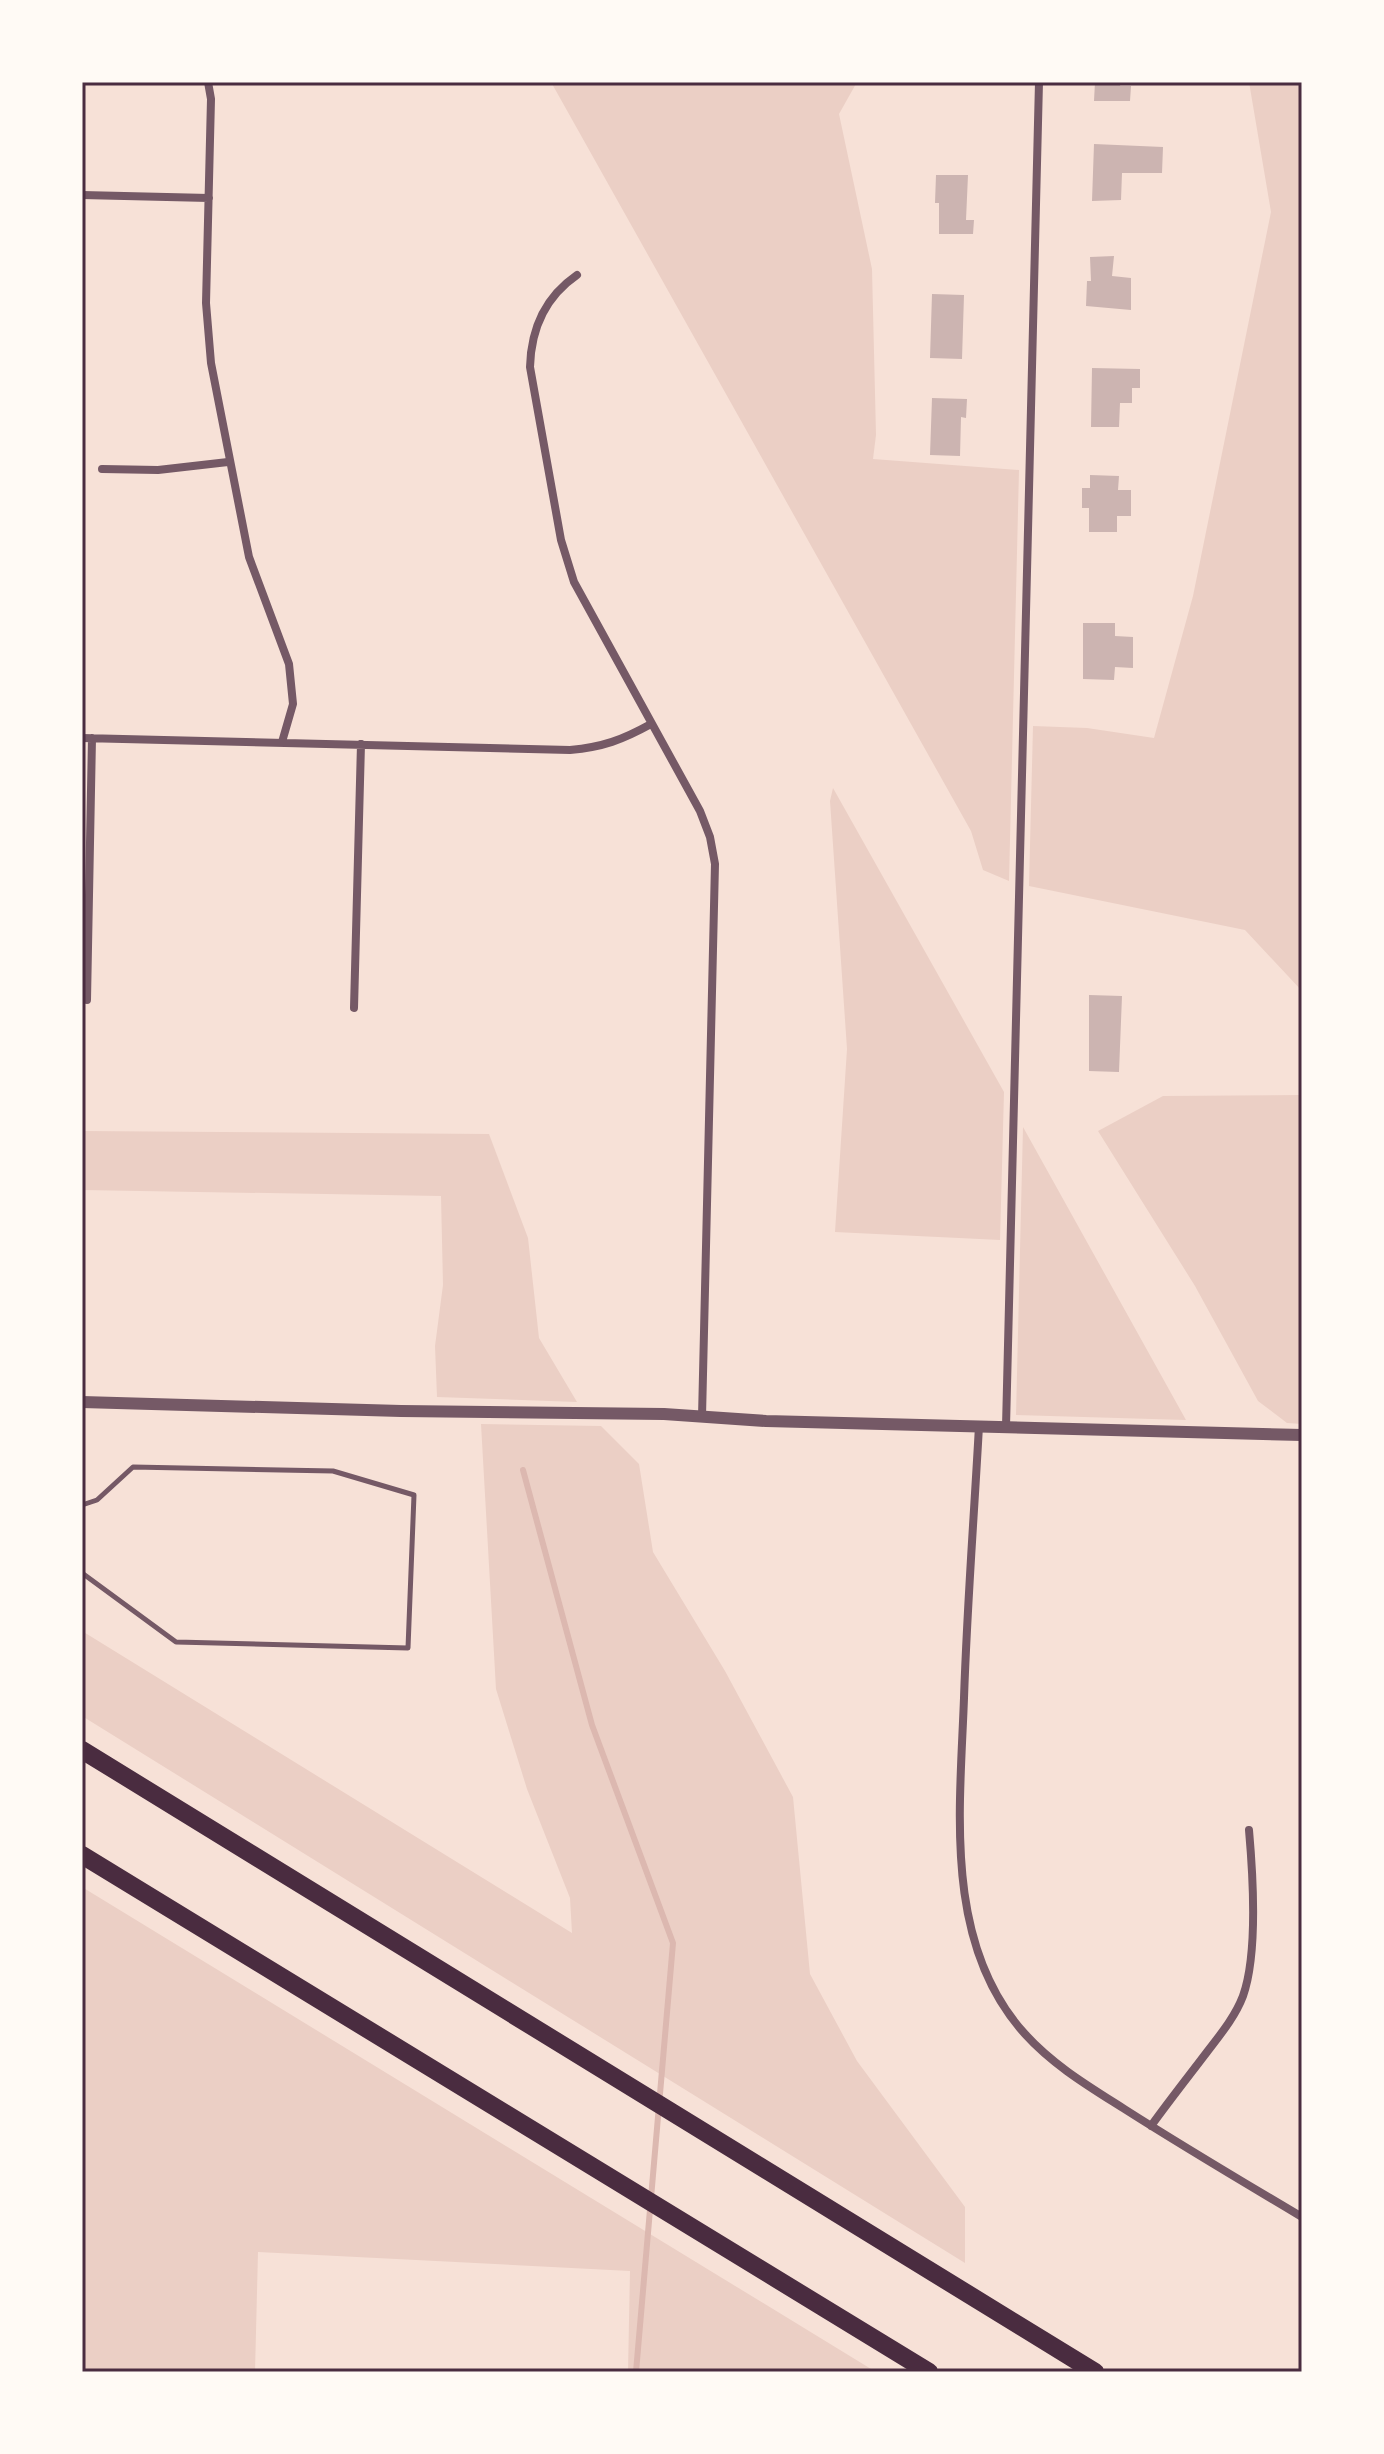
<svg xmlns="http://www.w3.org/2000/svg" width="1384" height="2454" font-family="Commissioner,sans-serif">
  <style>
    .green { fill: #ebcfc5 }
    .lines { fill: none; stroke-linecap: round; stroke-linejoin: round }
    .stream { stroke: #dcb8b0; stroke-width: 6 }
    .building { fill: #ccb4b1 }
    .service { stroke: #755966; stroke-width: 5 }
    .minor { stroke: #755966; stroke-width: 8 }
    .tertiary { stroke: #755966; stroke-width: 12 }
    .motorway { stroke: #4a2c40; stroke-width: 18 }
    .neatline { fill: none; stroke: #4a2c40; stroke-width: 3 }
  </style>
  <rect width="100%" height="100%" fill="#f7e1d7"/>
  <!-- green -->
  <path class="green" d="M551 82H857L839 114 872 269 876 435 873 459 1019 470 1009 881 983 870 971 831Z
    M1249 82H1302V991L1245 930 1029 886 1033 726 1087 728 1154 738 1193 596 1271 212Z
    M833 788 1004 1092 1000 1240 835 1232 847 1049 830 801Z
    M1302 1095V1424L1287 1423 1258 1401 1195 1286 1098 1131 1163 1096Z
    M1023 1127 1186 1420 1016 1415Z
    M82 1131 489 1134 528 1238 539 1338 577 1402 437 1397 435 1346 443 1285 441 1196 82 1190Z
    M481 1424 601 1426 639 1464 653 1552 725 1671 793 1797 810 1974 857 2061 965 2207V2263L82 1716V1631L572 1933 570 1898 527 1789 496 1689Z
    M82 1887 876 2372H628L630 2271 258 2252 255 2372H82Z"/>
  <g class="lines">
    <!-- stream -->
    <path class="stream" d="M523 1470 592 1725 673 1943 636 2372"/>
  </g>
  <!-- building -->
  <path class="building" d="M1095 82H1121L1120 86H1131L1130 101H1094Z
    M1094 144 1163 147 1162 173H1122L1121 200 1092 201Z
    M936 175H968L966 220H974L973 234H939V203H935Z
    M1114 256 1112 276 1131 278V310L1086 306 1087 281H1091L1090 257Z
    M932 294 964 295 962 359 930 358Z
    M1092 368 1140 369V388H1132V403H1120L1119 427H1091Z
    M932 398 967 399 966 418 961 417 960 456 930 455Z
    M1090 475 1119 476 1118 490H1131V516H1117V532H1089V508H1082V488H1090Z
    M1083 623H1115V636L1133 637V668L1115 667 1114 680 1083 679Z
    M1089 995 1122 996 1119 1072 1089 1071Z"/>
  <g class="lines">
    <!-- service -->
    <path class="service" d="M82 1505 97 1500 133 1467 333 1471 414 1495 408 1648 176 1642 82 1573"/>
    <!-- minor -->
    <path class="minor" d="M208 82 211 99 206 303 211 363 249 557 289 664 293 704 282 742
      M82 195 209 198
      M577 275C545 297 531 329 530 367L561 540 574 582 700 811 710 837 715 864 702 1417
      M102 469 158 470 228 462
      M82 738 570 750C603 747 622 740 651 724
      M87 1000 92 738
      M354 1008 361 744
      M979 1426C974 1517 967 1607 964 1698 960 1809 943 1944 1025 2034 1054 2066 1090 2087 1126 2110 1184 2147 1243 2182 1302 2217
      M1006 1427 1039 82
      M1151 2126C1169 2101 1188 2077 1207 2052 1220 2035 1235 2017 1243 1996 1258 1954 1253 1875 1249 1830"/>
    <!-- tertiary -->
    <path class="tertiary" d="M82 1402 401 1411 664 1414 766 1421 1302 1435"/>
    <!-- motorway -->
    <path class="motorway" d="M82 1750 1095 2372
      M82 1855 929 2372"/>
  </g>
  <!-- border -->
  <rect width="1384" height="2454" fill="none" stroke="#fffaf5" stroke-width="168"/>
  <rect x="84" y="84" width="1216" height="2286" class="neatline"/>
</svg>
